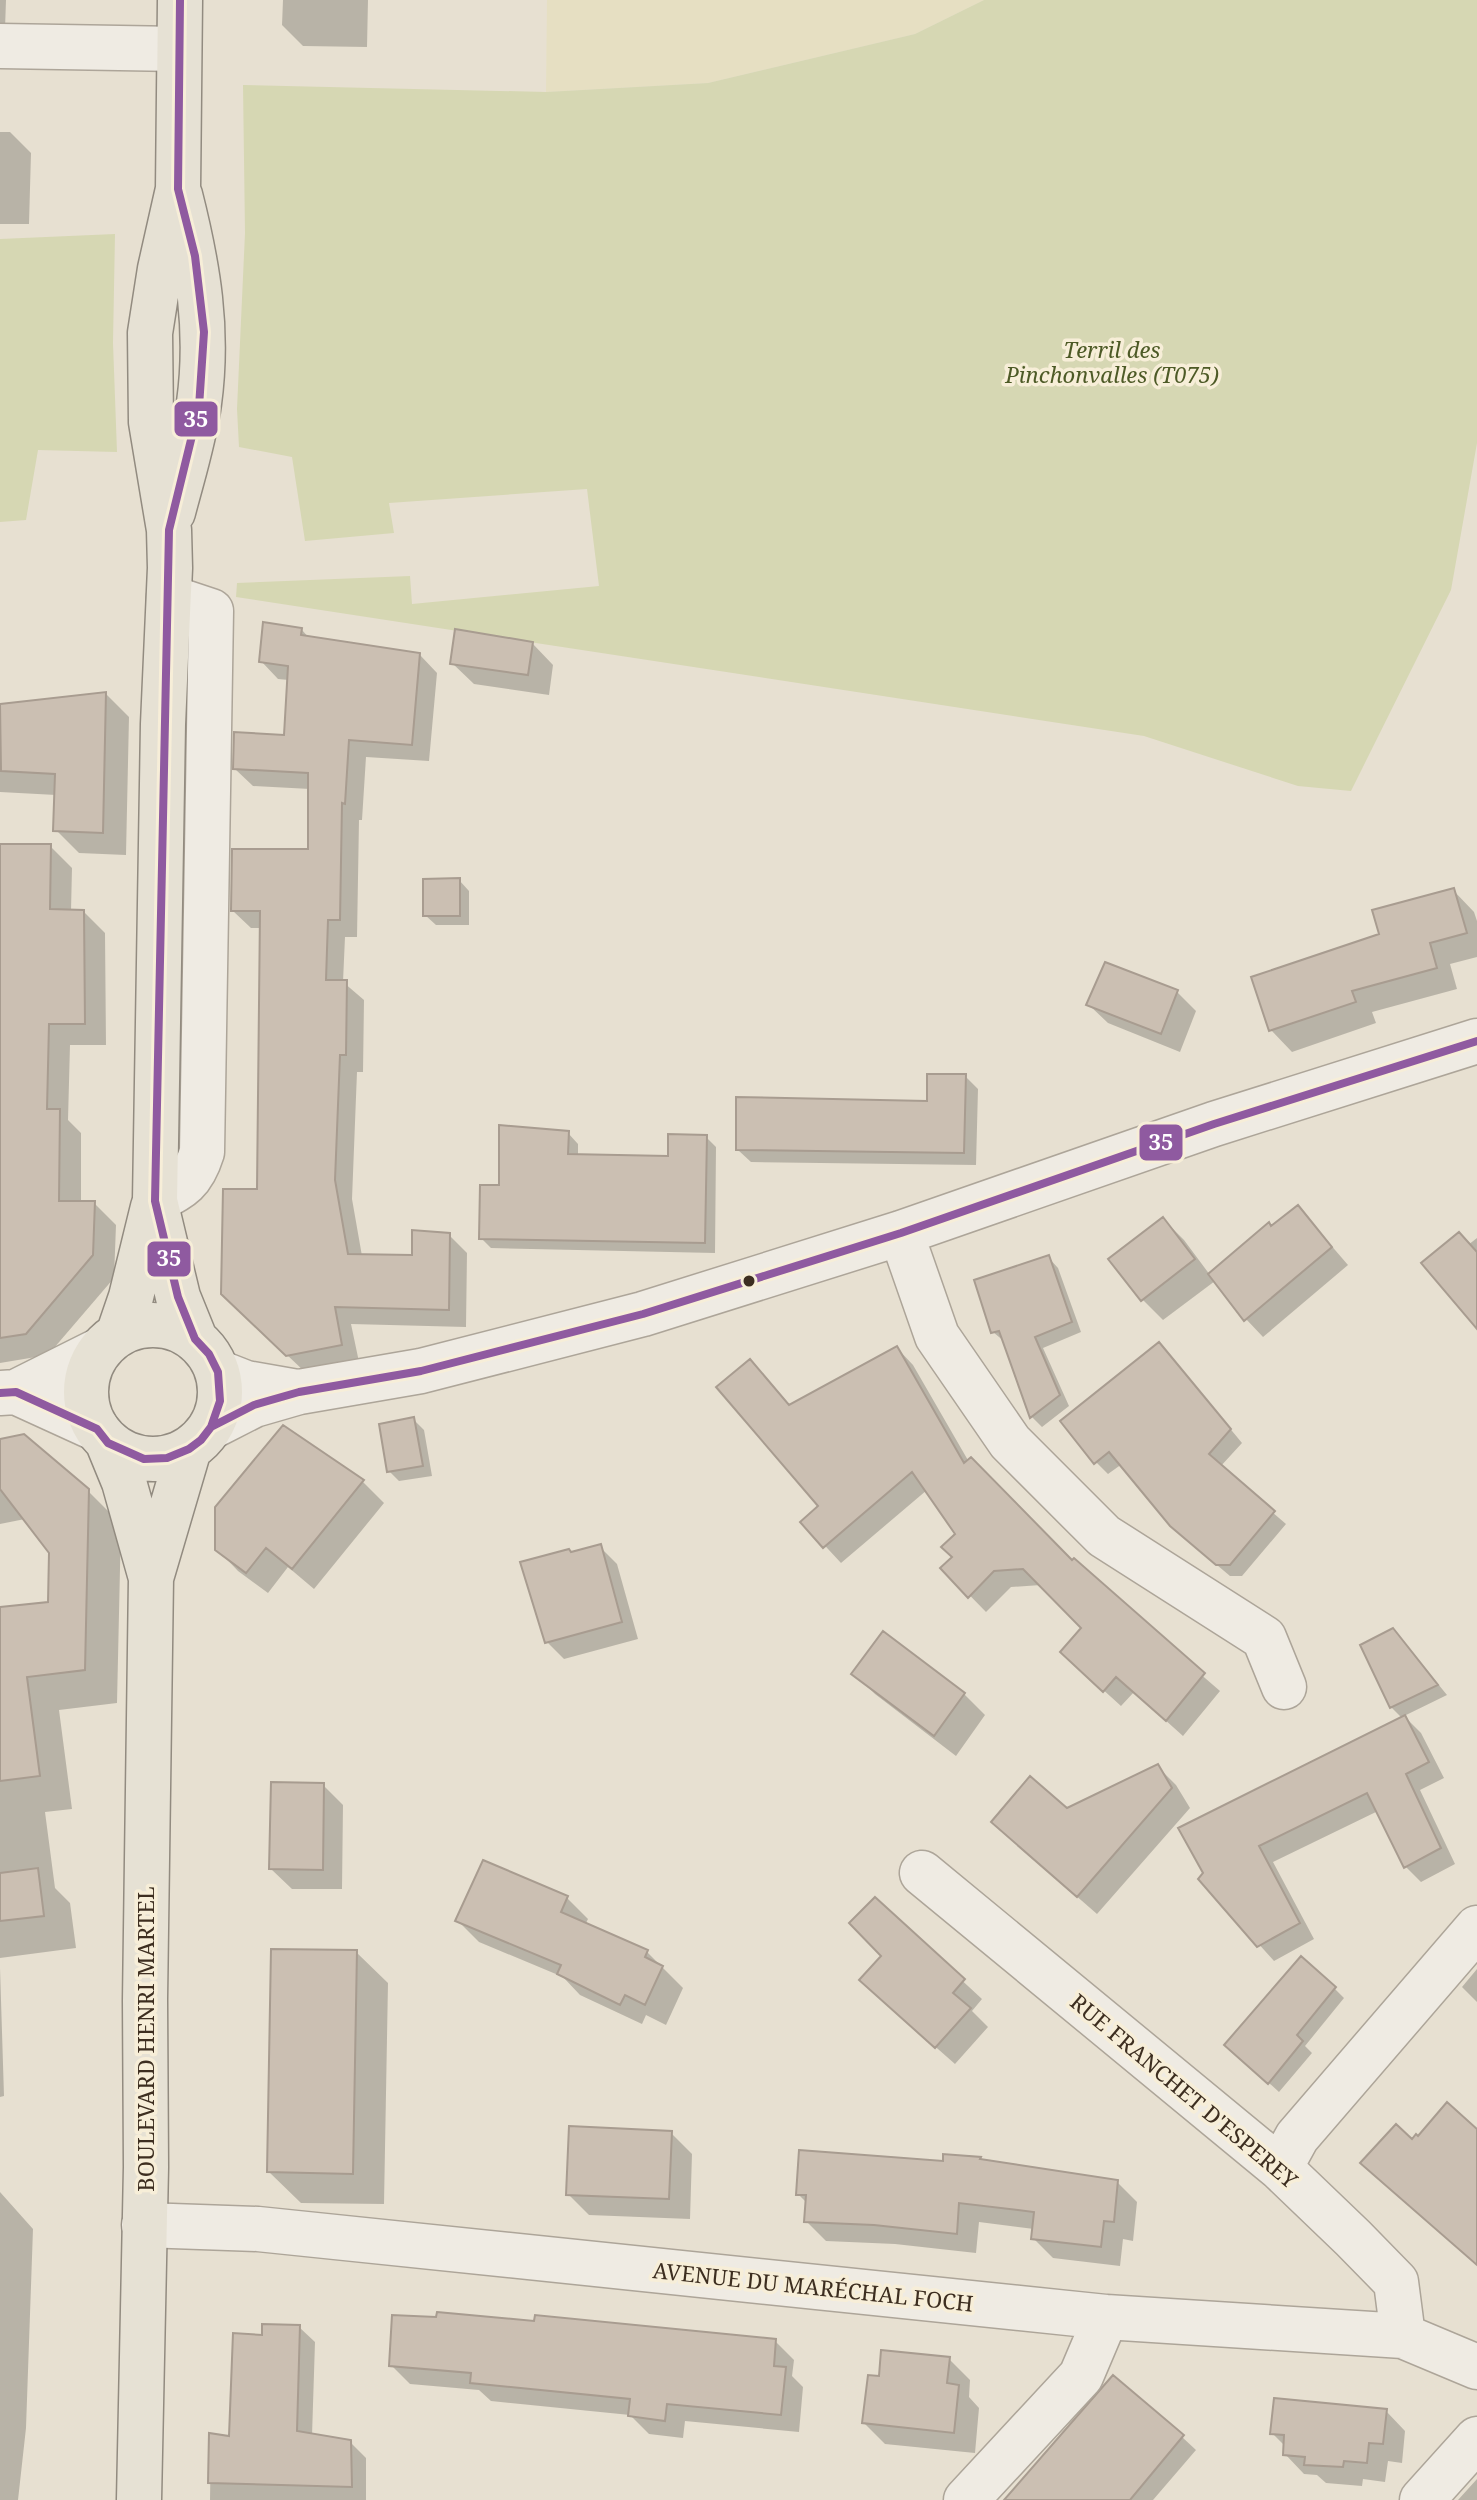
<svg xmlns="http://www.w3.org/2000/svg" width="1477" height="2500" font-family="'Noto Serif',serif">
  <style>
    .farmland { fill: #e6dfc2 }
    .green { fill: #d6d7b3 }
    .shadow { fill: #0003 }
    .building { fill: #cbbfb2; stroke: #a89c90; stroke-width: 2 }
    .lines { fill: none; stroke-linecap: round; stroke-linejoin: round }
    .minor-casing { stroke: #ada599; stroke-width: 47 }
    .major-casing { stroke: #928b80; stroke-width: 47 }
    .minor { stroke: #efebe3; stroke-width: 44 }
    .major { stroke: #e6e1d4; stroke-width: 44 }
    .bus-1-casing { stroke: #f7eed8; stroke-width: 14 }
    .bus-1 { stroke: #8f5aa0; stroke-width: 8 }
    .bus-dot { fill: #3d2e20; stroke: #f7eed8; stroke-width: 3 }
    .labels { text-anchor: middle; stroke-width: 7; stroke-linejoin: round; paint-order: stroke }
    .park-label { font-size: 22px; font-style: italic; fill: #4d5a26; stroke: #f7eed8 }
    .street-label { font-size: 22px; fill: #3d2e20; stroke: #f7eed8 }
    .line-badge { stroke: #f7eed8; stroke-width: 3 }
    .badge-label { font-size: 22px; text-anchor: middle; font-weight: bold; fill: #fff }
  </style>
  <rect width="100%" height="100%" fill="#e7e0d1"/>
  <!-- farmland -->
  <path class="farmland" d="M547 0H984L915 34 708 83 546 92Z"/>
  <!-- green -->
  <path class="green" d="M984 0H1477V443L1451 590 1351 791 1298 786 1144 736 236 597 237 583 410 576 412 604 599 586 587 489 389 503 394 533 305 541 292 457 239 447 237 409 245 233 243 85 546 92 708 83 915 34Z
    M115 234 113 343 117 452 38 450 26 520 0 522V239Z"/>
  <!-- shadow -->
  <path class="shadow" d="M0 0H6L5 29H0Z
    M283 0H368L367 47 303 46 282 25Z
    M0 132H10L31 153 29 224H0Z
    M302 630 310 639 420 655 437 673 429 761 366 757 362 820H359L357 937H345L343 982 364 1000 363 1072H357L352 1199 362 1256 414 1257 449 1235 467 1253 466 1327 351 1324 359 1362 306 1373 241 1311 259 1191 262 928H251L233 911 310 851V789L253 786 235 769 286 737 289 680 278 679 261 661Z
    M532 643 553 665 549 695 474 684 452 663Z
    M106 694 129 717 126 855 79 853 56 830V795L0 792V706Z
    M0 846H50L72 868 71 911 84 912 105 933 106 1045H70L68 1120 81 1133V1203H94L116 1225 114 1278 48 1355 0 1363Z
    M459 880 469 891V925H436L425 915Z
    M1453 890 1474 912 1477 921V957L1450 964 1457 989 1372 1012 1376 1023 1292 1052 1271 1030 1381 935Z
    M1106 964 1177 992 1196 1011 1180 1052 1108 1023 1089 1005Z
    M965 1076 978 1089 976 1165 751 1162 738 1150 929 1103Z
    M568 1133 578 1144V1156L670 1158 706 1137 716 1147 715 1253 491 1248 481 1238 501 1187Z
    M1298 1207 1348 1265 1263 1337 1246 1319 1215 1281 1163 1320 1142 1299 1163 1219 1184 1240 1210 1275Z
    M1477 1238V1325L1468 1245Z
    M1048 1257 1058 1268 1081 1332 1043 1348 1069 1406 1042 1427 1032 1417 1005 1342 993 1332Z
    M897 1348 913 1365 969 1462 1072 1563 1220 1691 1183 1736 1134 1692 1121 1706 1079 1668 1083 1628 1041 1585 1011 1587 986 1612 943 1568 954 1558 958 1534 927 1490 841 1563 803 1522 821 1506 750 1362 791 1406Z
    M1171 1357 1242 1443 1220 1467 1286 1524 1242 1576H1230L1185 1538 1122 1464 1108 1474 1096 1462Z
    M414 1420 424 1430 432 1476 399 1481 389 1471Z
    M284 1427 363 1482 384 1503 314 1589 288 1567 268 1593 238 1571 217 1549Z
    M0 1440 87 1490 121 1524 117 1703 59 1710 72 1809 45 1812 55 1888 70 1903 76 1948 0 1958V1609L50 1604 51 1552 25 1519 0 1524Z
    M600 1547 617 1564 638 1639 564 1659 547 1642 572 1554Z
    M884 1634 964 1694 985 1715 956 1756 875 1694 854 1673Z
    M1403 1641 1447 1695 1404 1716 1421 1733 1444 1778 1420 1790 1455 1864 1421 1882 1406 1867 1378 1811 1273 1862 1314 1939 1274 1961 1200 1879 1403 1719 1391 1707Z
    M1157 1766 1176 1785 1190 1808 1097 1914 1012 1840Z
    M323 1785 343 1805 342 1889H292L271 1869Z
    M567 1898 588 1919 585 1925 647 1952 683 1988 666 2025 646 2015 642 2024 580 1995 563 1977 479 1942 458 1921Z
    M875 1900 982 1999 972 2011 988 2027 955 2064 880 1998 883 1956Z
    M356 1952 388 1983 384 2204 301 2203 269 2172Z
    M0 1968 4 2096 0 2097Z
    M1477 1969V2002L1462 1987Z
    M1334 1988 1344 1998 1305 2046 1312 2053 1279 2092 1237 2054Z
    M671 2133 692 2154 690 2219 589 2215 568 2194Z
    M980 2159 983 2162 1117 2182 1137 2202 1133 2241 1123 2239 1120 2266 1053 2258 1033 2238 1034 2229 979 2222 976 2253 895 2244 826 2241 806 2221 807 2203 798 2194 945 2163Z
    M0 2192 33 2229 26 2428 18 2500H0Z
    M299 2327 315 2342 312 2436 350 2442 366 2458V2500H210L211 2435 230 2439 264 2337Z
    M775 2341 794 2360 792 2376 803 2387 799 2432 685 2421 683 2438 649 2434 630 2415 491 2401 479 2390 410 2384 391 2365Z
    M949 2359 970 2380 969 2397 979 2408 975 2453 885 2444 864 2423 880 2378Z
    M1386 2411 1405 2431 1402 2463 1388 2461 1385 2482 1363 2479 1362 2486 1326 2483 1317 2475 1304 2474 1285 2454V2446L1272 2433Z
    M1182 2437 1196 2450 1153 2500H1005Z
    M1477 2479V2500H1458Z"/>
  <!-- building -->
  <path class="building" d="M263 622 302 628 301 635 420 653 412 745 349 740 345 804 342 803 340 920H328L326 980H347L346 1055H340L335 1180 348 1254 412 1255V1230L450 1233 449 1310 335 1307 342 1345 286 1356 221 1294 223 1189H257L260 911H231L232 849H308V773L233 769 234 732 284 735 288 666 259 662Z
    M455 629 533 642 528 675 450 664Z
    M106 692 103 833 53 831 55 774 1 771 0 704Z
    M0 844H51L50 909 84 910 85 1024H49L47 1109H60L59 1201H95L93 1255 26 1334 0 1338Z
    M460 878V916H423V879Z
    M1454 888 1467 933 1430 943 1437 968 1352 991 1356 1002 1269 1031 1251 977 1379 934 1372 910Z
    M1105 962 1178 990 1161 1034 1086 1005Z
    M927 1074H966L964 1153 736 1150V1097L927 1101Z
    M499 1125 569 1131 568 1154 668 1156V1134L707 1135 705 1243 479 1239 480 1185H499Z
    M1298 1205 1332 1247 1244 1321 1208 1274 1269 1222 1271 1226Z
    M1163 1217 1195 1259 1141 1301 1108 1259Z
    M1459 1232 1477 1252V1329L1421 1263Z
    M1049 1255 1072 1322 1035 1337 1060 1395 1030 1418 999 1331 991 1333 974 1280Z
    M1159 1342 1231 1429 1209 1454 1275 1511 1230 1565H1216L1170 1526 1109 1452 1094 1464 1060 1421Z
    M897 1346 964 1463 971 1457 1072 1560 1074 1558 1205 1673 1166 1721 1116 1677 1103 1692 1060 1652 1081 1628 1023 1569 994 1571 968 1598 940 1568 952 1557 941 1547 955 1534 912 1472 823 1548 800 1522 818 1506 716 1387 750 1359 789 1405Z
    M414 1417 423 1466 387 1472 379 1424Z
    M283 1425 364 1480 292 1569 266 1548 246 1573 215 1550V1507Z
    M24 1434 89 1489 85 1670 27 1677 40 1776 0 1781V1607L48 1602 49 1553 0 1489V1439Z
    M601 1544 622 1622 545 1643 520 1562 569 1549 571 1552Z
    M1393 1628 1438 1685 1390 1708 1360 1645Z
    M883 1631 965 1693 934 1736 851 1674Z
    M1405 1715 1429 1762 1406 1774 1441 1848 1404 1868 1367 1793 1259 1846 1300 1923 1257 1947 1198 1879 1203 1873 1178 1828Z
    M1158 1764 1172 1788 1077 1897 991 1822 1030 1776 1067 1808Z
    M271 1782 324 1783 323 1870 269 1869Z
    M483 1860 568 1896 561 1912 648 1950 645 1957 663 1966 645 2005 625 1995 620 2005 557 1974 561 1965 455 1921Z
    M38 1868 44 1916 0 1921V1873Z
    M875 1897 965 1979 953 1993 971 2008 935 2048 859 1980 881 1956 849 1923Z
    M271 1949 357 1950 353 2174 267 2172Z
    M1301 1956 1336 1987 1297 2035 1303 2041 1268 2084 1224 2045Z
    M1447 2102 1477 2129V2265L1360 2163 1396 2124 1412 2139 1416 2134 1418 2136Z
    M569 2126 672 2131 669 2199 566 2195Z
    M799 2150 943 2161V2154L981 2157 980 2159 1118 2180 1114 2222 1104 2221 1101 2247 1031 2239 1034 2212 959 2203 957 2234 874 2225 804 2222 806 2195H796Z
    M437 2312 534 2321 535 2315 776 2339 774 2366 786 2367 781 2415 667 2404 665 2421 628 2416 630 2399 470 2383 471 2373 389 2366 392 2315 436 2317Z
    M262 2324 300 2325 297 2431 351 2440 352 2487 208 2483 209 2433 229 2436 233 2333 262 2335Z
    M881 2350 950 2357 947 2383 959 2385 954 2433 862 2423 868 2375 879 2376Z
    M1113 2375 1184 2435 1130 2500H1004Z
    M1274 2398 1387 2409 1383 2444 1369 2443 1367 2463 1344 2461 1343 2467 1304 2465 1305 2457 1283 2455 1284 2435 1270 2434Z"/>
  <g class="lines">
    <!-- minor casing -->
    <g class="minor-casing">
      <path id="minor" d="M0 46 179 49
        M155 1201C182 1188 193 1181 202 1152L211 611 169 597
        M901 1233 937 1336 1010 1442 1104 1536 1264 1638 1284 1687
        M218 1372 246 1383 297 1392
        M16 1392 97 1429
        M0 1393 16 1392 100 1350
        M211 1427 254 1405 299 1392 421 1371 643 1314 901 1233 1214 1124 1477 1041
        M922 1873 1280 2168 1353 2238 1396 2282 1403 2336
        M1280 2168 1297 2137 1477 1928
        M144 2225 258 2229 1106 2317 1403 2336 1477 2367
        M966 2500 1081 2376 1106 2317
        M1422 2500 1477 2439"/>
    </g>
    <!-- major casing -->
    <g class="major-casing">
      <path id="major" d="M180 0 178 189 160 269 150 333 151 422 169 530 170 568 163 724 155 1201 178 1297 195 1339
        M173 512C182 477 194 440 199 403 209 330 198 266 180 195
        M86 1392a67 67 0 1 1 134 0a67 67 0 1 1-134 0Z
        M118 1335 131 1297 153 1207
        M108 1443 124 1482 151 1578
        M139 2500 146 2167 145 2000 151 1578 189 1449"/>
    </g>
    <!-- minor -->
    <use href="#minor" class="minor"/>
    <!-- major -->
    <use href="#major" class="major"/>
    <!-- bus-1 casing -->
    <g class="bus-1-casing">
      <path id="bus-1" d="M0 1393 16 1392 97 1429 108 1443 144 1459 167 1458 189 1449 201 1440 211 1427 220 1401 218 1372 209 1354 195 1339 178 1297 155 1201 169 530 199 407 204 332 195 256 178 189 180 0
        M211 1427 254 1405 299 1392 421 1371 643 1314 901 1233 1214 1124 1477 1041"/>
    </g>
    <!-- bus-1 -->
    <use href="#bus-1" class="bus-1"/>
  </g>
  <!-- markers -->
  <circle class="bus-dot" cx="749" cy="1281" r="7"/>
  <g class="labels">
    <!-- park labels -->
    <g class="park-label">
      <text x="1112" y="358">Terril des<tspan x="1112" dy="25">Pinchonvalles (T075)</tspan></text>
    </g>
    <!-- street labels -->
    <g class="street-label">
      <text transform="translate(146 2039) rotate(-90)" y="8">BOULEVARD HENRI MARTEL</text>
      <text transform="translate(1184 2091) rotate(40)" y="8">RUE FRANCHET D'ESPEREY</text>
      <text transform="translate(813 2287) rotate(6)" y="8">AVENUE DU MARÉCHAL FOCH</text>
    </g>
  </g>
  <g class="line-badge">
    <rect x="173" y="400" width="46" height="38" rx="8" fill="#8f5aa0"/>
    <rect x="1138" y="1123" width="46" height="39" rx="8" fill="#8f5aa0"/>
    <rect x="146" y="1240" width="46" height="38" rx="8" fill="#8f5aa0"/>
  </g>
  <g class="badge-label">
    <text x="196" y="427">35</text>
    <text x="1161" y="1150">35</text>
    <text x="169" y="1266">35</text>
  </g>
</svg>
